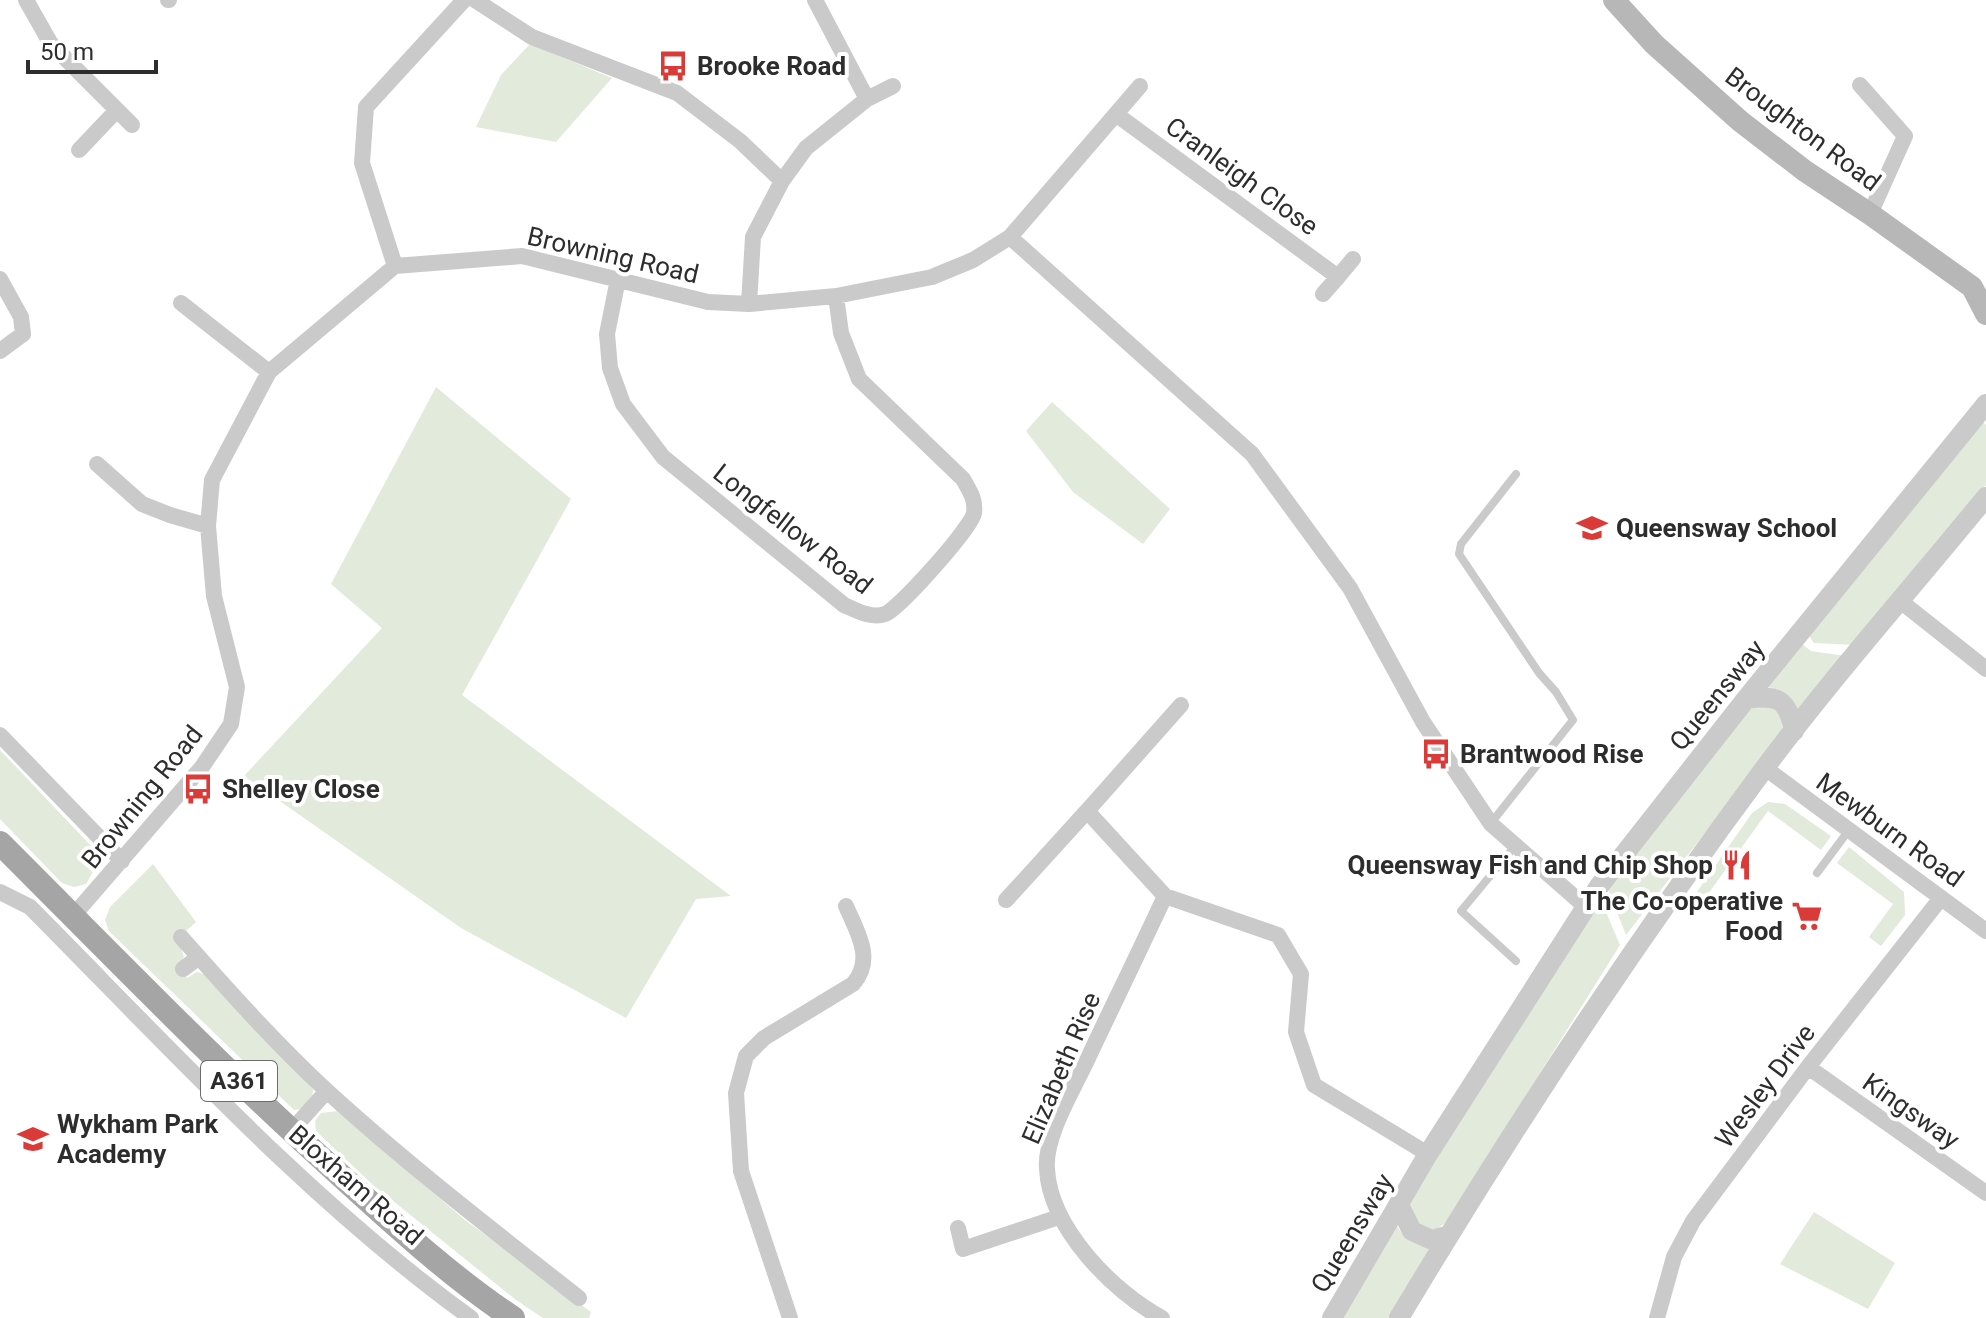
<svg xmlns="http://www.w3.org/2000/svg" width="1986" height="1318" font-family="Roboto,sans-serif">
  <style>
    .green { fill: #e2eadb }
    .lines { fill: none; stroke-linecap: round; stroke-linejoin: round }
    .service { stroke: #cacaca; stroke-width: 8 }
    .minor { stroke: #cacaca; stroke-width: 16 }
    .tertiary { stroke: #cacaca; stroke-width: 20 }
    .secondary { stroke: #b7b7b7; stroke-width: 22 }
    .primary { stroke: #a5a5a5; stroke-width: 24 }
    .labels { text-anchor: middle; stroke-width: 8; stroke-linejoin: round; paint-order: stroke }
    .shield { fill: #fff; stroke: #6c6c6c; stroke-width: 2 }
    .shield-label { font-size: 24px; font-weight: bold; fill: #2d2d2d }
    .poi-label { font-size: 26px; font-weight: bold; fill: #2d2d2d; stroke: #fff; text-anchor: start }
    .street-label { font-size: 26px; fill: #2d2d2d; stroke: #fff }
  </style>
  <rect width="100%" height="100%" fill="#fff"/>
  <!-- green -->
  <path class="green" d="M530 44 612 78 556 142 476 127 501 75Z
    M436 387 571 499 462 695 731 896 696 899 626 1018 461 928 244 776 382 628 331 584Z
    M1052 402 1170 509 1143 544 1073 492 1026 431Z
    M1980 419 1986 425V485L1854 645 1814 643 1807 633Z
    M1802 644 1811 651 1845 656 1797 717 1778 690 1764 686Z
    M1762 702 1782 715 1783 732 1626 935 1607 887 1749 707Z
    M0 750 93 848 100 860 86 884 74 887 62 883 0 819Z
    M1768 802 1785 804 1831 836 1821 850 1768 811 1692 916 1685 909 1752 813Z
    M1849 847 1904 892 1905 915 1881 946 1869 937 1893 904 1837 863Z
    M153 864 196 922 178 938 184 957 177 967 187 978 197 972 209 976 313 1089 312 1103 303 1109 294 1110 109 931 105 920 110 907Z
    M1600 898 1620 945 1447 1222 1432 1232 1418 1226 1409 1205 1477 1090Z
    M337 1111 465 1220 591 1312 589 1318H543L516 1300 372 1184 316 1131 315 1121 321 1113Z
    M1814 1212 1895 1263 1868 1309 1780 1264Z
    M1397 1226C1408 1245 1420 1239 1431 1252L1390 1318H1340Z"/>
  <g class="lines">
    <!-- service -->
    <path class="service" d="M1491 823 1573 720 1556 692 1539 673 1459 554 1461 544 1516 474
      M1515 846 1461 911 1516 961
      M1817 873 1849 830"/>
    <!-- minor -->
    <path class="minor" d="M26 0 51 44 132 125
      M168 0H169
      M475 0 532 37 677 93 740 141 782 181
      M815 0 867 99
      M1860 85 1905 136 1870 214
      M1117 115 1338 277 1323 294
      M79 150 117 110
      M1010 237 1252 454 1350 588 1423 722 1491 824 1587 908
      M395 266 362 163 366 107 464 0
      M1338 277 1353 259
      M0 279 21 317 23 334 0 351
      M618 279 607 334 610 368 623 404 663 457 844 605C856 610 871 619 885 614 899 609 972 527 974 513 976 499 969 490 963 479L859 379 841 333 836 296
      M181 303 269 372
      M749 304 753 237 782 181 806 148 867 99 893 86
      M97 464 142 504 170 515 208 526
      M1899 600 1986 669
      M1181 705 1087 811 1165 896 1278 935 1301 974 1296 1032 1314 1085 1428 1154
      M0 735 122 861
      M1765 768 1986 931
      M0 892 30 907C169 1047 310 1202 471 1318
      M1006 900 1087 811
      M73 916 202 767 231 724 237 687 214 596 208 526 212 480 269 372 395 266 522 256 708 302 749 304 836 296 932 277 973 260 1010 237 1140 86
      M181 937C228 990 276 1044 328 1092 408 1165 494 1231 579 1298
      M183 969 199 957
      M1808 1067 1986 1193
      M291 1131 327 1091
      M958 1228 963 1249 1059 1217
      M790 1318 741 1171 736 1093 746 1056 764 1038 853 984C875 959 857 932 846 906
      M1162 1318C1113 1292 1050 1228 1047 1169 1044 1136 1075 1087 1089 1056 1114 1003 1140 950 1165 896
      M1657 1318 1674 1257 1693 1221 1808 1067 1941 898"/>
    <!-- tertiary -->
    <path class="tertiary" d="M1746 699C1777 694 1788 699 1794 731
      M1399 1205 1412 1231 1432 1240 1449 1235
      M1332 1318 1428 1154 1600 885 1746 699 1986 404
      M1399 1318C1512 1129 1633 945 1764 769 1834 675 1912 588 1986 497"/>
    <!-- secondary -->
    <path class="secondary" d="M1614 0 1654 44 1740 121 1805 171 1870 214 1972 287 1986 314"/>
    <!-- primary -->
    <path class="primary" d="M0 843C112 955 222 1069 340 1175 395 1225 451 1277 513 1318"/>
  </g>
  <!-- icons -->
  <defs>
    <g id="bus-bare" transform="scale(2.4)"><path d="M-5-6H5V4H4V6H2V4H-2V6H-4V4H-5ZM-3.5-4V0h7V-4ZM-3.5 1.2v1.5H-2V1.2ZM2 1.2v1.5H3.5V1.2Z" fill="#da3a38" stroke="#fff" stroke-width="2.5" paint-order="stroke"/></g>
    <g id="school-bare" transform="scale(2.4)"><path d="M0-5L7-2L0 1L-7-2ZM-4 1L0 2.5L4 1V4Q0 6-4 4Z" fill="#da3a38" stroke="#fff" stroke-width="2.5" paint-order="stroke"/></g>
    <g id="restaurant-bare" transform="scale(2.4)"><path d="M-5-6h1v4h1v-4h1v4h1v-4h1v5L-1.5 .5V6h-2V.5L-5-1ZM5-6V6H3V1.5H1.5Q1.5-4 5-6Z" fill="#da3a38" stroke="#fff" stroke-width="2.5" paint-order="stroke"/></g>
    <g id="supermarket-bare" transform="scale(2.4)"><path d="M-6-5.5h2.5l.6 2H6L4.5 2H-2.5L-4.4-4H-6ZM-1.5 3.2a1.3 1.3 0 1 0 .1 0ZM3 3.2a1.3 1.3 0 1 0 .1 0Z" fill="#da3a38" stroke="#fff" stroke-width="2.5" paint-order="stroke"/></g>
  </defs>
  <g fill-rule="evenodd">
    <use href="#bus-bare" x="673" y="66"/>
    <use href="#school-bare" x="1592" y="528"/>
    <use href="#bus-bare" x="1436" y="754"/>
    <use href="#bus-bare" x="198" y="789"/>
    <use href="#restaurant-bare" x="1737" y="865"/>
    <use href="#supermarket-bare" x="1807" y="916"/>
    <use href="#school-bare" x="33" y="1139"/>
  </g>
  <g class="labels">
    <!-- shield labels -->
    <rect class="shield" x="201" y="1061" width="76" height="40" rx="6"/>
    <g class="shield-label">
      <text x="239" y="1089">A361</text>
    </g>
    <!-- poi labels -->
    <g class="poi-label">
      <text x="697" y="75">Brooke Road</text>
      <text x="1616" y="537">Queensway School</text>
      <text x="1460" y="763">Brantwood Rise</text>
      <text x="222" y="798">Shelley Close</text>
      <text x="1713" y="874" text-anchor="end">Queensway Fish and Chip Shop</text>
      <text x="1783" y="910" text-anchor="end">The Co-operative<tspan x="1783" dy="30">Food</tspan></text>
      <text x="57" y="1133">Wykham Park<tspan x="57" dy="30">Academy</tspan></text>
    </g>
    <!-- street labels -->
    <g class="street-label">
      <text transform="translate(1803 129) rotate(37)" y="9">Broughton Road</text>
      <text transform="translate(1242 176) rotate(36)" y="9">Cranleigh Close</text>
      <text transform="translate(613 255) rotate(13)" y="9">Browning Road</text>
      <text transform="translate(793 529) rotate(38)" y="9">Longfellow Road</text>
      <text transform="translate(1717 695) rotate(-51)" y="9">Queensway</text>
      <text transform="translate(142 797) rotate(-51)" y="9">Browning Road</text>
      <text transform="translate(1890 830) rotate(36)" y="9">Mewburn Road</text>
      <text transform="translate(1061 1068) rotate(-67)" y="9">Elizabeth Rise</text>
      <text transform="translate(1765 1086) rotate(-53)" y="9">Wesley Drive</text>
      <text transform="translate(1911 1111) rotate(35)" y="9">Kingsway</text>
      <text transform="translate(356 1185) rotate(41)" y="9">Bloxham Road</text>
      <text transform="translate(1352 1233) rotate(-59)" y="9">Queensway</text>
    </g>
  </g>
  <!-- scale -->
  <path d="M28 60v12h128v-12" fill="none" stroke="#2d2d2d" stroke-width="4"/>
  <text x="40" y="60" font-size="24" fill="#2d2d2d" stroke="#ffffff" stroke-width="6" paint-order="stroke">50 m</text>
</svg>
